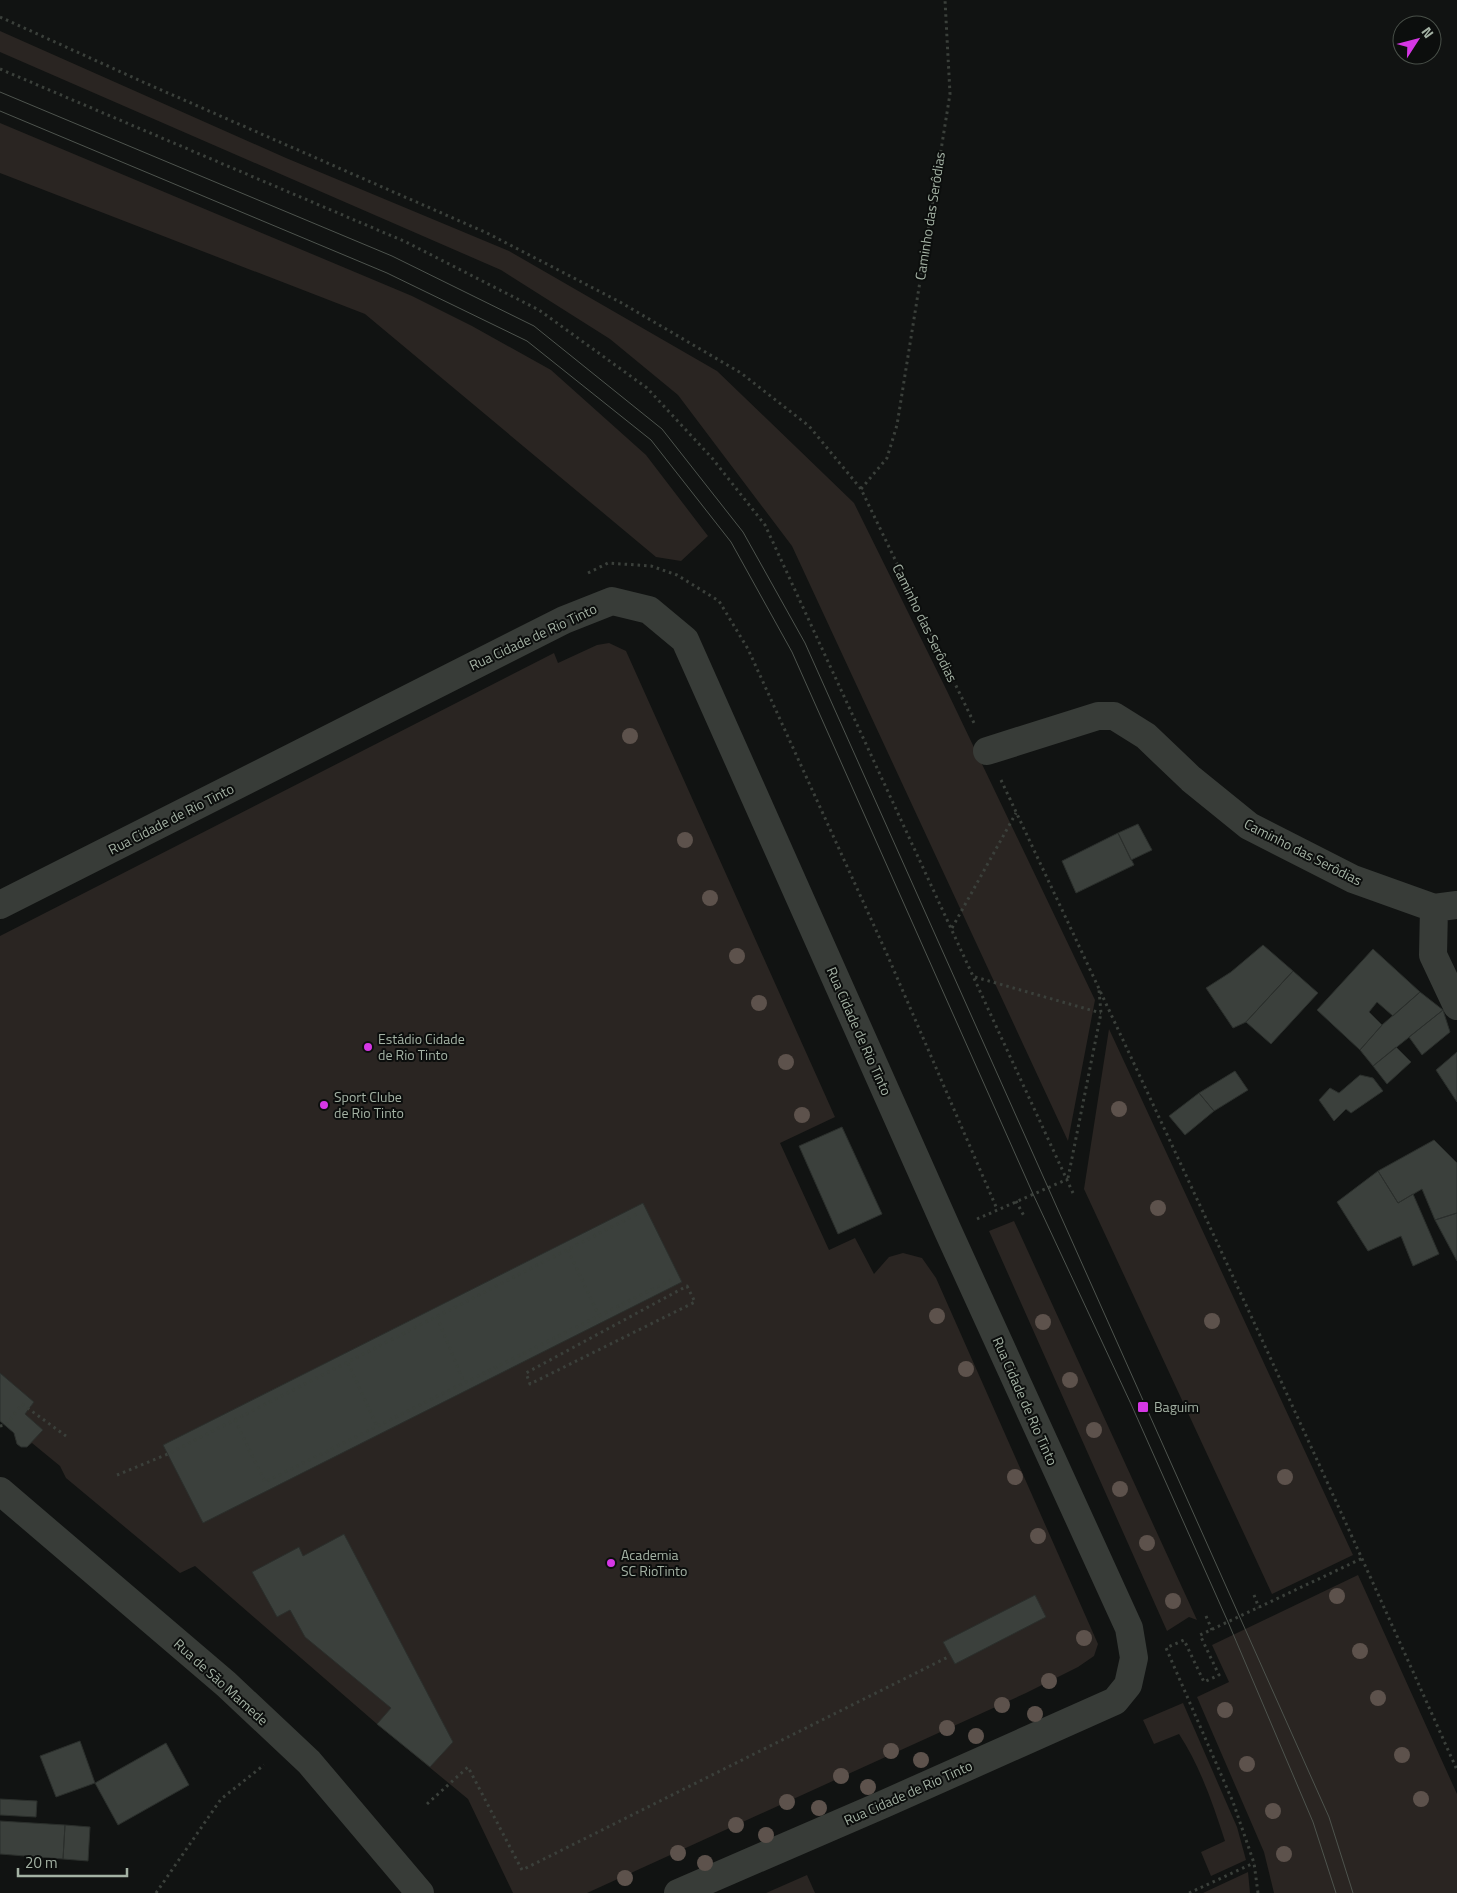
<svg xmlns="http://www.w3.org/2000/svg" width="1457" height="1893" font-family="'Titillium Web',sans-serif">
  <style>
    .green { fill: #2a2522 }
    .building { fill: #3b403c; stroke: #2b2f2c }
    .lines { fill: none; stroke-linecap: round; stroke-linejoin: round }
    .path { stroke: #3b403b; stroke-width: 3; stroke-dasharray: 2.5 4; stroke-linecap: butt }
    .minor { stroke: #383c38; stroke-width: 28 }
    .tram { stroke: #4e544e; stroke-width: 1 }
    .tree { fill: #5d524c }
    .poi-dot { fill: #d637e5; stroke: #0c0e0d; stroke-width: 2 }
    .labels { text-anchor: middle; stroke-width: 4; stroke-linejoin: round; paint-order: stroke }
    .street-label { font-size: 14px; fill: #a4b2a4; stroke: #0c0e0d }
    .poi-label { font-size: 14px; fill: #a4b2a4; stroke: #0c0e0d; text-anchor: start }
  </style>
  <rect width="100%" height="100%" fill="#111312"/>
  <!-- green -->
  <path class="green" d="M0 31 286 158 509 251 717 371 854 503 947 691 1095 1000 1068 1141 792 546 678 395 610 339 501 270 0 52Z
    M0 123 412 296 472 326 551 370 646 455 708 536 681 561 656 557 365 314 0 173Z
    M609 643 626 651 835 1117 780 1143 829 1250 855 1238 874 1274 889 1257 903 1253 922 1258 936 1278 1098 1644 1094 1656 1078 1667 1026 1693 587 1893H513L468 1799 377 1724 195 1566 180 1573 66 1478 60 1466 32 1443 27 1447H21L17 1444 14 1433 0 1421V936L554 653 558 663 597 645Z
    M1109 1029 1353 1555 1272 1594 1084 1189Z
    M1014 1221 1197 1620 1189 1617 1167 1631 989 1231Z
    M1358 1575 1457 1794V1893H1274L1264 1852 1197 1697 1229 1682 1212 1645Z
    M1183 1703 1237 1827 1246 1860 1211 1876 1201 1852 1225 1841C1213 1804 1200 1766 1179 1734L1154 1744 1143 1720Z
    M1248 1872 1250 1893H1203Z
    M807 1875 815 1893H766Z"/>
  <!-- building -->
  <path class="building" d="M1138 824 1152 850 1131 860 1118 833Z
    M1118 833 1134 865 1076 893 1062 861Z
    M1263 945 1293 971 1246 1022 1233 1028 1206 988 1231 972Z
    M1373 949 1420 992 1393 1016 1377 1002 1369 1012 1382 1025 1360 1050 1317 1010Z
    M1293 971 1318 993 1271 1044 1246 1022Z
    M1420 992 1443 1010 1373 1066 1360 1050 1382 1025Z
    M1443 1010 1450 1032 1422 1055 1409 1037Z
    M1396 1047 1411 1062 1387 1084 1373 1066Z
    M1457 1052V1102L1436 1070Z
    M1235 1071 1248 1090 1214 1111 1199 1093Z
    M1360 1075 1373 1078 1383 1091 1351 1113 1346 1109 1334 1121 1319 1100 1330 1088 1339 1093Z
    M1199 1093 1214 1111 1185 1135 1169 1116Z
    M842 1127 882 1214 838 1234 799 1146Z
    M1434 1140 1457 1163V1213L1435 1220 1422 1189 1398 1203 1378 1171Z
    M1378 1171 1398 1203 1413 1194 1439 1254 1413 1266 1401 1236 1368 1251 1337 1202Z
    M643 1203 682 1282 203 1523 163 1445Z
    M1457 1213V1261L1435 1220Z
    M0 1373 34 1402 25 1414 43 1430 27 1447H21L17 1444 14 1433 0 1421Z
    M344 1534 453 1742 430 1767 377 1724 391 1708 305 1637 290 1610 277 1617 252 1572 299 1547 303 1556Z
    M1035 1595 1046 1617 955 1664 943 1642Z
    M80 1741 95 1783 56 1797 40 1756Z
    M166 1743 189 1785 118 1825 95 1783Z
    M0 1799 37 1801 36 1817 0 1815Z
    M0 1821 65 1825 63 1859 0 1854Z
    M65 1825 90 1827 88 1861 63 1859Z"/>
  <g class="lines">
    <!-- path -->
    <path class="path" d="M0 17 143 82 487 233 620 302 741 373 809 426 861 489 974 723
      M0 69 406 242 539 310 647 388 712 458 765 525 1073 1193
      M861 489 887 458 897 425 950 94 945 0
      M588 573 608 563 651 566 677 575 719 601 748 649 886 952 997 1209
      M1001 780C1156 1109 1309 1438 1457 1770
      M952 928 1016 813
      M975 977 1101 1013
      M1068 1178 1101 1013 1099 990
      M1016 1201 1024 1216
      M977 1219 1068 1179
      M568 1250 599 1316
      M687 1286 695 1302 530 1384 526 1373Z
      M437 1317 464 1383
      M348 1363 377 1426
      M235 1420 265 1482 673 1279
      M0 1426 6 1425 22 1404 66 1436
      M117 1475 168 1454 639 1213
      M1254 1595 1259 1608
      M1206 1616 1212 1630
      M427 1804 468 1767 522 1870 950 1656
      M156 1893 221 1799 264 1765
      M1189 1893 1254 1863
      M1258 1893 1254 1863 1233 1802 1166 1648 1184 1640 1204 1682 1219 1675 1200 1635 1363 1558"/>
    <!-- minor -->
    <path class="minor" d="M987 751 1098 716H1114L1146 736 1191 779 1249 826 1353 879 1434 908 1457 905
      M0 905 564 620 612 601 649 610 685 640 948 1231 1129 1628 1134 1658 1128 1685 1115 1701 884 1804 678 1893
      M1434 908 1433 955 1457 1006
      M0 1491 226 1684 309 1762 420 1893"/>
    <!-- tram -->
    <path class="tram" d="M0 92 392 256 534 326 662 429 743 532 805 643 1329 1817 1353 1893
      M0 111 387 273 527 341 651 440 731 542 792 652 1033 1194 1131 1404 1228 1622 1313 1822 1336 1893"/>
  </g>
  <!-- trees -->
  <g class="tree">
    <circle cx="630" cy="736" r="8"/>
    <circle cx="685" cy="840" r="8"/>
    <circle cx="710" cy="898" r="8"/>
    <circle cx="737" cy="956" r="8"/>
    <circle cx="759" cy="1003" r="8"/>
    <circle cx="786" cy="1062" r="8"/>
    <circle cx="1119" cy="1109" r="8"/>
    <circle cx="802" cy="1115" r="8"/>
    <circle cx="1158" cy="1208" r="8"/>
    <circle cx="937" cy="1316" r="8"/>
    <circle cx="1212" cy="1321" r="8"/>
    <circle cx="1043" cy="1322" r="8"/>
    <circle cx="966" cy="1369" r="8"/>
    <circle cx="1070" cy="1380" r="8"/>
    <circle cx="1094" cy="1430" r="8"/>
    <circle cx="1015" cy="1477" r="8"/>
    <circle cx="1285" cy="1477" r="8"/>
    <circle cx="1120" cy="1489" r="8"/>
    <circle cx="1038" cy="1536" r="8"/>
    <circle cx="1147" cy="1543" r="8"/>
    <circle cx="1337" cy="1596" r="8"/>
    <circle cx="1173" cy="1601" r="8"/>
    <circle cx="1084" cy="1638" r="8"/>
    <circle cx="1360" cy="1651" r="8"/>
    <circle cx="1049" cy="1681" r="8"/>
    <circle cx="1378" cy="1698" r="8"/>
    <circle cx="1002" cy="1705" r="8"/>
    <circle cx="1225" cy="1710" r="8"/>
    <circle cx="1035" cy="1714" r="8"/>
    <circle cx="947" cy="1728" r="8"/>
    <circle cx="976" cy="1736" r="8"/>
    <circle cx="891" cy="1751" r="8"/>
    <circle cx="1402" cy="1755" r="8"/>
    <circle cx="921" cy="1760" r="8"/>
    <circle cx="1247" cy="1764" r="8"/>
    <circle cx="841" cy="1776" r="8"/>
    <circle cx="868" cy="1787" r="8"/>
    <circle cx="1421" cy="1799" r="8"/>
    <circle cx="787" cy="1802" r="8"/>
    <circle cx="819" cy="1808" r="8"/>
    <circle cx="1273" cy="1811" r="8"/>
    <circle cx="736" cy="1825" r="8"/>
    <circle cx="766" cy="1835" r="8"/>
    <circle cx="678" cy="1853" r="8"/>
    <circle cx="1284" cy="1854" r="8"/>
    <circle cx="705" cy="1863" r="8"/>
    <circle cx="625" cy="1878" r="8"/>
  </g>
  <!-- markers -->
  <g class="poi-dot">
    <circle cx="368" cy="1047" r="5"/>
    <circle cx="324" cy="1105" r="5"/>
    <rect x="1137" y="1401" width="12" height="12" rx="2.5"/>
    <circle cx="611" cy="1563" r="5"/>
  </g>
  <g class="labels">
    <!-- street labels -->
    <g class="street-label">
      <text transform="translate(930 216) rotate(-81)" y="5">Caminho das Serôdias</text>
      <text transform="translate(925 623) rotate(64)" y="5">Caminho das Serôdias</text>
      <text transform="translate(533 637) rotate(-25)" y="5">Rua Cidade de Rio Tinto</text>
      <text transform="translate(171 819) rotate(-27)" y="5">Rua Cidade de Rio Tinto</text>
      <text transform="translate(1303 852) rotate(27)" y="5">Caminho das Serôdias</text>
      <text transform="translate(859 1031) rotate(66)" y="5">Rua Cidade de Rio Tinto</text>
      <text transform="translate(1025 1401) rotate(66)" y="5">Rua Cidade de Rio Tinto</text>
      <text transform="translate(221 1682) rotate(42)" y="5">Rua de São Mamede</text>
      <text transform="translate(908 1793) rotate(-24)" y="5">Rua Cidade de Rio Tinto</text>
    </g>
    <!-- poi labels -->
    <g class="poi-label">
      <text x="378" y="1044">Estádio Cidade<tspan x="378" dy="16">de Rio Tinto</tspan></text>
      <text x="334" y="1102">Sport Clube<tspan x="334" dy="16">de Rio Tinto</tspan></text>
      <text x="1154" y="1412">Baguim</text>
      <text x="621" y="1560">Academia<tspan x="621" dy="16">SC RioTinto</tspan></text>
    </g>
  </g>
  <!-- north arrow -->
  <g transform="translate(1417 40) rotate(54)"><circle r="24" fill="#0c0e0d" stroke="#495049"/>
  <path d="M0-4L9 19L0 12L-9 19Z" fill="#d637e5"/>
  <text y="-8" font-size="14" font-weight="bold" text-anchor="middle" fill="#a4b2a4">N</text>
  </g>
  <!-- scale -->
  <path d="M18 1868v8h109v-8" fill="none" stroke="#a4b2a4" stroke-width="2.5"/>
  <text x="25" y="1868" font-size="15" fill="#a4b2a4" stroke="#0c0e0d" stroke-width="4" paint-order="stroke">20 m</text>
</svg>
